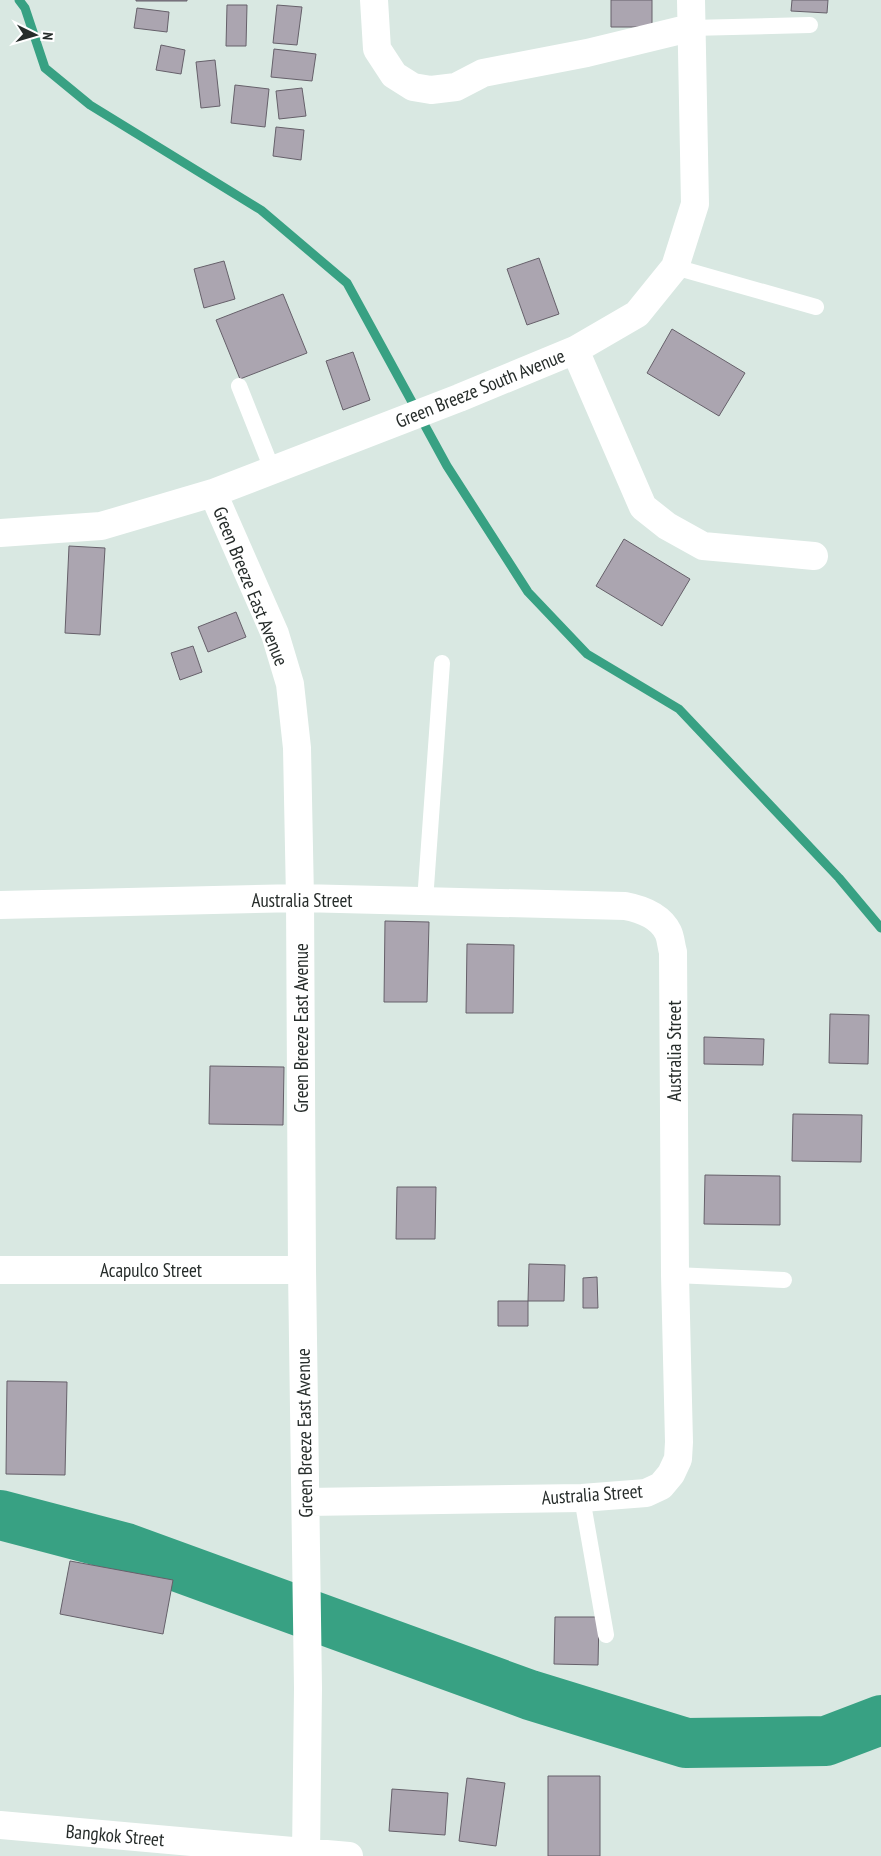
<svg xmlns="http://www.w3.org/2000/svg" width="881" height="1856" font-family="'PT Sans Narrow',sans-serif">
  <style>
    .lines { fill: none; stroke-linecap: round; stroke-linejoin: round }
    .stream { stroke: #38a183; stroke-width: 9 }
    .river { stroke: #38a183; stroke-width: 50 }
    .building { fill: #aba5b0; stroke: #66606a }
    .lane { stroke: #fff; stroke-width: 16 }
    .street { stroke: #fff; stroke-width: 28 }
    .labels { text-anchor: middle; stroke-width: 4.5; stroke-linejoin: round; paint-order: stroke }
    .street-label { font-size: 19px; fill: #262c2a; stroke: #fff }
  </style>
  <rect width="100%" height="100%" fill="#d9e8e2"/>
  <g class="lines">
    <!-- stream -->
    <path class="stream" d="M19 0 25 8 45 68 90 105 261 210 347 283 447 466 528 592 587 654 679 709 839 878 881 928"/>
    <!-- river -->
    <path class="river" d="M0 1515 126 1548 530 1695 686 1743 826 1741 881 1720"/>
  </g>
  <!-- building -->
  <path class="building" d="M136 0H187V1H136Z
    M611 0H652V27H611Z
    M792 0H828L827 13 791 11Z
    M227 5H247L246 46H226Z
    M277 5 302 7 297 45 273 43Z
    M137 8 169 12 167 32 134 28Z
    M161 45 185 50 181 74 156 70Z
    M274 49 316 54 312 81 271 77Z
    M215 60 220 106 201 108 196 62Z
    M235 85 269 89 265 127 231 123Z
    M302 88 306 116 279 119 276 91Z
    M276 127 304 130 301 160 273 156Z
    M539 258 559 314 527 325 507 269Z
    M224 261 235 299 204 308 194 269Z
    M283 294 307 353 240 379 216 320Z
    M672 329 745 373 719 416 647 373Z
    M353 352 370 400 343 410 326 361Z
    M624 539 690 579 662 626 596 586Z
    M69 546 105 548 100 635 65 633Z
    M236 612 246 637 208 652 198 627Z
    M193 646 202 672 180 680 171 653Z
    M385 921 429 922 427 1002H384Z
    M467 944 514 945 513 1013H466Z
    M830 1014 869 1015 868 1064 829 1063Z
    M704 1037 764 1039 763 1065 704 1064Z
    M210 1066 284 1067 283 1125 209 1124Z
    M793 1114 862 1115 861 1162 792 1161Z
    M705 1175 780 1176V1225L704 1224Z
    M397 1187H436L435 1239H396Z
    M529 1264 565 1265 564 1301H528Z
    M597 1277 598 1308H583V1278Z
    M498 1301H528V1326H498Z
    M7 1381 67 1382 65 1475 6 1474Z
    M70 1561 173 1580 163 1634 60 1614Z
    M555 1617H599L598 1665 554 1664Z
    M548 1776H600V1856H548Z
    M467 1778 505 1783 496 1846 459 1841Z
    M392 1789 448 1793 445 1835 389 1831Z"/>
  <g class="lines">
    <!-- lane -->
    <path class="lane" d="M690 28 810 25
      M675 267 816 307
      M239 386 272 469
      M425 901 442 663
      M675 1275 784 1280
      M582 1498 606 1635"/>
    <!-- street -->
    <path class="street" d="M374 0 377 49 394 75 413 87 431 90 456 87 483 73 587 53 690 28
      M575 350 643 507 667 526 703 546 814 556
      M213 493 275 634 290 684 297 748 300 898 302 1270 308 1688 306 1856
      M0 533 101 526 213 493 459 398 575 350 637 314 675 267 695 204 691 0
      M0 905 300 898 625 906C641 909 660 916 668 932 671 938 671 946 673 952L675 1275 679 1442 678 1459 671 1474 661 1486 646 1493 582 1498 306 1502
      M0 1270H302
      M0 1825 349 1856"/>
  </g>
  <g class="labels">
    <!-- street labels -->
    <g class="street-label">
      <text transform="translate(480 388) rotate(-22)" y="7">Green Breeze South Avenue</text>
      <text transform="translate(251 586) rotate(68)" y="7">Green Breeze East Avenue</text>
      <text x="302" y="907">Australia Street</text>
      <text transform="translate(301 1028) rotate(-90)" y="7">Green Breeze East Avenue</text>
      <text transform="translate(674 1051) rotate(-90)" y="7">Australia Street</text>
      <text x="151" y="1277">Acapulco Street</text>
      <text transform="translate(304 1433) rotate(-91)" y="7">Green Breeze East Avenue</text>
      <text transform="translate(592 1494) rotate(-4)" y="7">Australia Street</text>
      <text transform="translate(115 1835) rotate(5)" y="7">Bangkok Street</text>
    </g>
  </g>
  <!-- north arrow -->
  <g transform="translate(35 35) rotate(95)" stroke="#ffffff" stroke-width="4" paint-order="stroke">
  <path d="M0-4L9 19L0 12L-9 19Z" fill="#262c2a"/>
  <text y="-8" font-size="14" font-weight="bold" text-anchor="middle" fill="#262c2a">N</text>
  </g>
</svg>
